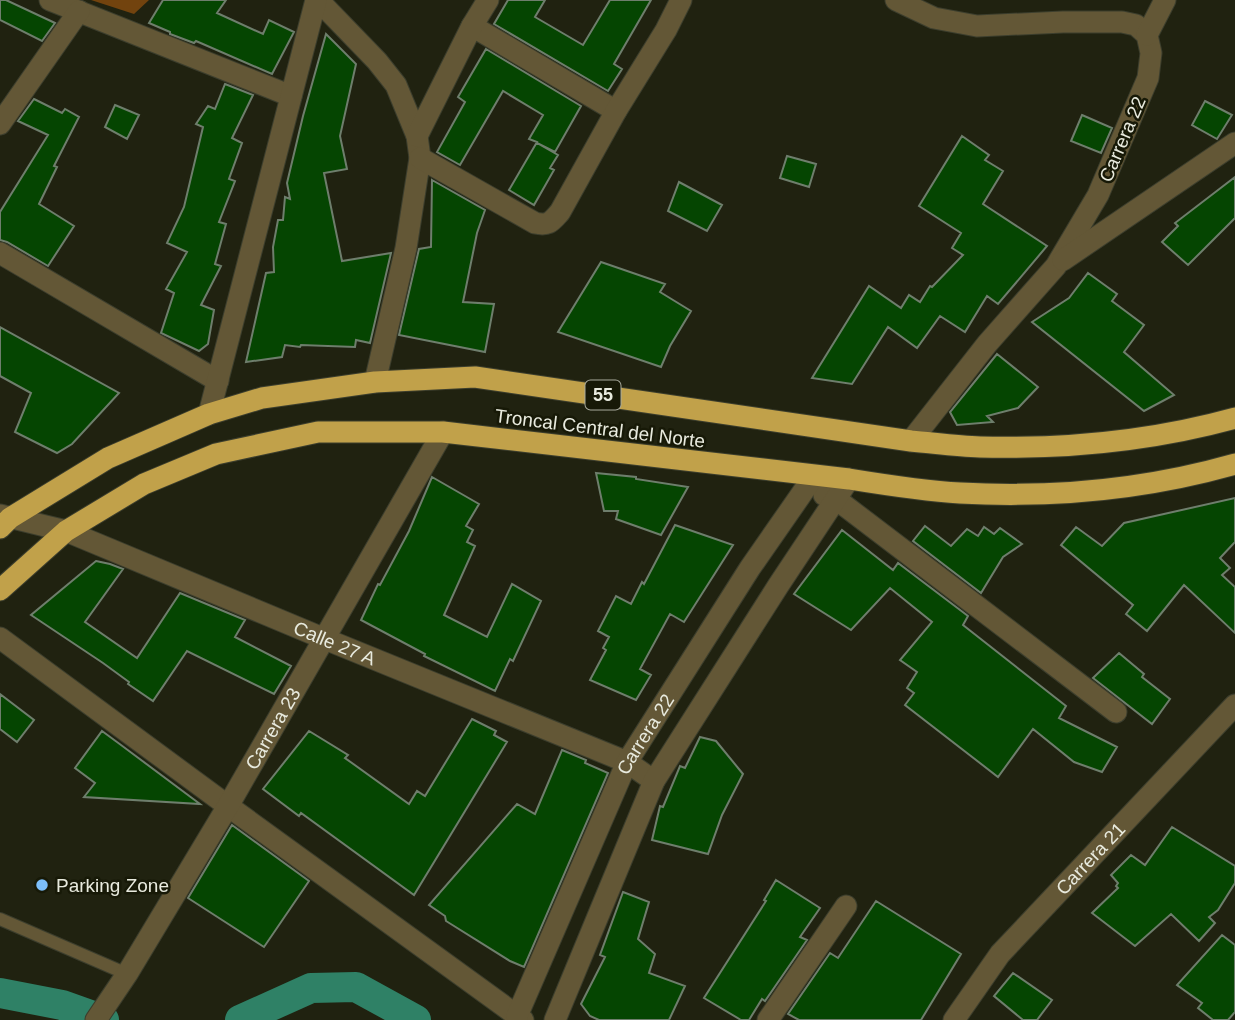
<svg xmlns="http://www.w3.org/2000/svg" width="1235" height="1020" font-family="Helvetica,sans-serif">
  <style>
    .forest { fill: #72430e }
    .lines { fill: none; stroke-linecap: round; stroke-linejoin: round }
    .canal { stroke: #2f8166; stroke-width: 30 }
    .building { fill: #054501; stroke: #6e7e6c; stroke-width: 2 }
    .lane-casing { stroke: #3c3e2d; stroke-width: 14 }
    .street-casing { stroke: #3c3e2d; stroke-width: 23 }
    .highway-casing { stroke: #3c3e2d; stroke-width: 23 }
    .lane { stroke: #635736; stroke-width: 12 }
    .street { stroke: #635736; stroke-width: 21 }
    .highway { stroke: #c1a14a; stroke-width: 21 }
    .poi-dot { fill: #7cbef9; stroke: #171907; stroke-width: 2.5 }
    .labels { text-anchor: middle; stroke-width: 5; stroke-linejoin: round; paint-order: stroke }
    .shield { fill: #171907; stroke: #a9ab9e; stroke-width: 2 }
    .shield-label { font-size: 18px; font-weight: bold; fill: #e8eade }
    .street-label { font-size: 19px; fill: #e8eade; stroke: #171907 }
    .poi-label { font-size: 19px; fill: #e8eade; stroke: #171907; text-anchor: start }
  </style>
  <rect width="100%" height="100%" fill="#202210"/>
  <!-- forest -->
  <path class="forest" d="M91 0H149L134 14Z"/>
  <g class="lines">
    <!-- canal -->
    <path class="canal" d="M0 993 62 1005 104 1020
      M240 1020 311 988 356 987 416 1020"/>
  </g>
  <!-- building -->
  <path class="building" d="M0 0H6L55 23 42 41 0 20Z
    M163 0H226L217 13 263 34 269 20 294 32 272 74 196 41 194 43 170 34V32L149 23Z
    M508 0H545L535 17 583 45 610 0H651L614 64 622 69 608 91 494 24Z
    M326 34 356 64 340 136 347 169 324 173 342 261 391 253 370 343 356 340 355 347 301 345 300 347 285 345 282 357 246 362 266 273 274 272 273 247 278 220H283L285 197 290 199 287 183 303 116Z
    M486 49 581 106 555 152 537 143 558 155 550 168 554 170 534 205 509 190 537 142 529 139 543 115 503 91 460 165 437 152 465 102 458 97Z
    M225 84 253 95 232 138 242 143 229 179 235 181 219 222 226 224 215 264 221 266 201 305 214 310 208 344 199 351 161 333 174 293 166 289 187 252 167 243 184 207 203 127 196 124 208 106 215 109Z
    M34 99 62 113 65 109 79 117 54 166 57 167 39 204 74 226 48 266 7 242 0 240V212L48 135 18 121Z
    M1205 101 1232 115 1217 139 1192 125Z
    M115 105 139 115 127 139 105 127Z
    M1082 115 1112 128 1101 153 1071 141Z
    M962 136 989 155 985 160 1003 171 983 204 1047 246 998 304 987 296 965 332 940 316 917 348 888 327 852 384 812 378 869 286 901 308 909 295 920 302 930 286 932 287 963 255 952 248 961 233 919 206Z
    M787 156 816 164 809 187 780 178Z
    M1235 177V218L1188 265 1162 242 1178 226 1175 223Z
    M432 180 485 210 477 233 463 302 494 304 485 352 399 335 419 249 431 247Z
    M679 182 722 205 707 231 668 211Z
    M601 262 665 284 660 292 691 311 670 346 661 367 558 332Z
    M1088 273 1117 294 1112 301 1144 325 1124 352 1174 395 1144 411 1032 322 1069 298Z
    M0 327 119 393 72 444 57 453 15 432 31 393 0 376Z
    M997 354 1038 387 1018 408 987 416 993 422 957 425 950 412Z
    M596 473 636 477V479L688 487 661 535 616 519 618 511H604Z
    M432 477 479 504 466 526 473 530 467 542 475 546 444 615 487 637 512 584 541 601 513 661 510 659 495 691 424 656 425 654 361 620 378 584 380 585 409 531Z
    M1235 498V542L1220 558 1230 568 1222 575 1235 587V633L1184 585 1147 631 1126 614 1133 605 1061 545 1076 527 1102 546 1124 523Z
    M675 525 733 545 684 622 670 614 640 669 651 675 636 700 590 680 606 650 603 648 609 637 598 631 616 596 631 604 642 582 644 584Z
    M925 526 951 546 967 529 978 536 984 527 994 534 1000 528 1022 544 1003 557 981 593 913 541Z
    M842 530 893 570 898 563 968 616 963 625 1066 706 1059 718 1117 747 1102 772 1074 762 1033 729 998 777 905 705 914 693 907 688 917 672 900 660 932 622 890 588 851 630 794 594Z
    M96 561 110 564 123 569 85 622 137 658 180 593 245 620 235 637 291 666 274 694 187 651 153 701 128 684 129 682 103 663 31 615Z
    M1119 653 1144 674 1142 677 1170 699 1152 724 1093 678Z
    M0 694 34 720 17 742 0 729Z
    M472 719 496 731 494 735 507 742 414 895 301 813 299 816 263 789 309 731 348 755 345 758 409 804 417 791 425 796Z
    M102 731 121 745 200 804 84 797 95 783 75 768Z
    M700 737 716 741 743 774 722 815 708 854 652 840 660 806 663 807 680 766 685 768Z
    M562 750 586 760 585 763 608 773 524 967 510 961 446 921 445 916 429 905 517 804 535 814Z
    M232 825 309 881 264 947 188 898Z
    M1172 827 1235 866V883L1218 910 1209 917 1215 923 1199 941 1171 914 1135 946 1092 913 1118 888 1116 886 1118 883 1111 875 1131 855 1145 865Z
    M776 880 820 908 800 937 807 940 765 1001 762 999 749 1020H741L704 998 766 901 764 900Z
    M623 892 649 902 638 939 655 954 649 973 685 986 669 1020H599L590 1016 581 1004 605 957 600 955Z
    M876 901 961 954 921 1020H799L788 1014 830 953 838 958Z
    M1222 935 1235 945V1012L1228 1020H1213L1198 1008 1202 1003 1177 985Z
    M1013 973 1052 1000 1037 1020H1023L994 996Z"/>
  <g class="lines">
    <!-- lane casing -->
    <g class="lane-casing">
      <path id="lane" d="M0 919 127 974"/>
    </g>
    <!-- street casing -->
    <g class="street-casing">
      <g id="street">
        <path d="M50 0 291 96"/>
        <path d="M318 0 377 61 396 85 417 136 420 158 406 248 375 382"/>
        <path d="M896 0 934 18 977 26 1063 22H1122L1136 25 1147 35 1151 53 1148 78 1098 195 1056 266 987 344 911 441"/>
        <path d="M472 26 616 111"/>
        <path d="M1147 35 1165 0"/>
        <path d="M0 124 79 11"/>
        <path d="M417 136 472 26 488 0"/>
        <path d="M420 158 535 223C549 226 551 222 560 212L616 111 666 30 681 0"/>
        <path d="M0 253 218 381"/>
        <path d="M1063 260 1235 143"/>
        <path d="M209 414 316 0"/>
        <path d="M824 495 836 499 1116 712"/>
        <path id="s1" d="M0 515 66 531 325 639 627 762 654 781"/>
        <path d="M0 638 228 806 523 1020"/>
        <path id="s2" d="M517 1016 627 762 750 568 814 476"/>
        <path id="s3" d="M96 1020 127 974 228 806 443 432"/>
        <path d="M555 1020 654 781 778 586 849 479"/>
        <path d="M768 1020 846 906"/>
        <path id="s4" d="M954 1020 1000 954 1235 705"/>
      </g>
    </g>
    <!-- highway casing -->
    <g class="highway-casing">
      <path id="highway" d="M0 528 10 518 108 458 209 414 262 398 375 382 475 377 911 441C934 443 957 446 980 447 1066 449 1152 441 1235 418
        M0 590 66 531 144 484 216 454 318 432H443L849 479C886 485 923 491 960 493 1052 498 1147 489 1235 464"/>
    </g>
    <!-- lane -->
    <use href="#lane" class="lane"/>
    <!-- street -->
    <use href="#street" class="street"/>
    <!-- highway -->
    <use href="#highway" class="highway"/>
  </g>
  <!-- markers -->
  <circle class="poi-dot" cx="42" cy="885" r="7"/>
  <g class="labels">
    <!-- shield labels -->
    <rect class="shield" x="585.5" y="380.5" width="35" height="29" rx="5"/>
    <g class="shield-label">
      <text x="603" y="401">55</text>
    </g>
    <!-- street labels -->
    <g class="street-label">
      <text transform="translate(1122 139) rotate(-67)" y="7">Carrera 22</text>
      <text transform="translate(600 428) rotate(7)" y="7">Troncal Central del Norte</text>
      <text dy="7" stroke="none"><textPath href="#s1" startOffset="359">Calle 27 A</textPath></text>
      <text dy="7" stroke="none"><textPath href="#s3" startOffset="341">Carrera 23</textPath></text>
      <text dy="7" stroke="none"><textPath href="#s2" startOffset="310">Carrera 22</textPath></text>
      <text dy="7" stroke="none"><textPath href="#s4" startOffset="212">Carrera 21</textPath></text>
    </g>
    <!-- poi labels -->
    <g class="poi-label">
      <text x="56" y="892">Parking Zone</text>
    </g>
  </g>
</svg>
